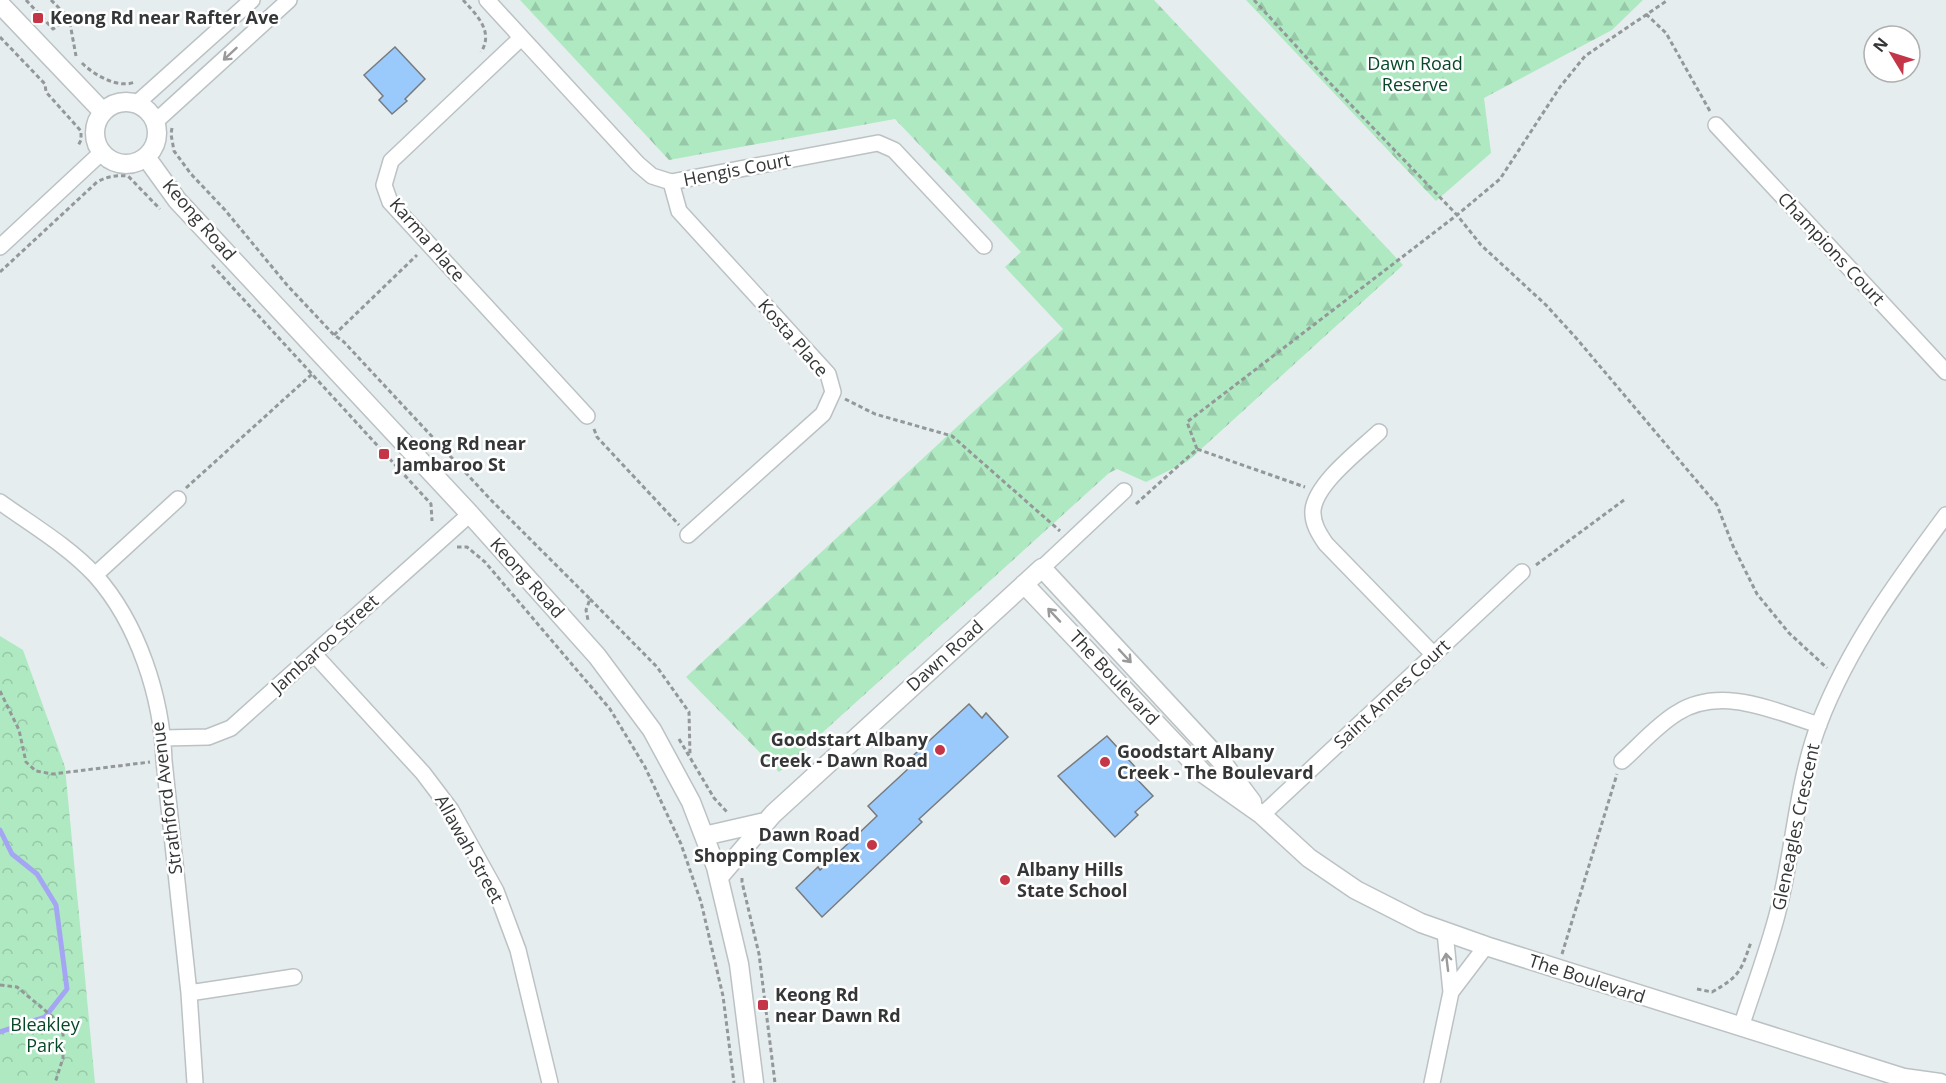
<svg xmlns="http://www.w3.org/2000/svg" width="1946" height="1083" font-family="'Open Sans',sans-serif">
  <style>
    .forest { fill: url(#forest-firs) }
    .park { fill: url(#park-crowns) }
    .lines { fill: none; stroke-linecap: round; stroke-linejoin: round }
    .stream { stroke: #a5a6f3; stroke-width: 5 }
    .building { fill: #9acafc; stroke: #777b7f; stroke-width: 1.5 }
    .minor-casing { stroke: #bcc2c4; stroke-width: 18 }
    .tertiary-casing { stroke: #bcc2c4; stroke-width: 21 }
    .path { stroke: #939899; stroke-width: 3; stroke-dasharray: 4.5 3; stroke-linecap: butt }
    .minor { stroke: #fff; stroke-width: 15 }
    .tertiary { stroke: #fff; stroke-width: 18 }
    .oneway { stroke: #9a9a9b }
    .poi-dot { fill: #c53548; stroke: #fff; stroke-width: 2 }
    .labels { text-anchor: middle; stroke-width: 5; stroke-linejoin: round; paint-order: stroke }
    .poi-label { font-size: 18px; font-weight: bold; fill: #343637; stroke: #fff; text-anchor: start }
    .park-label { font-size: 18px; fill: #064828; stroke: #fff }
    .street-label { font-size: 18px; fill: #343637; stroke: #fff }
  </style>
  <defs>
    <pattern id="forest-firs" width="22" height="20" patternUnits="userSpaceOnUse" patternTransform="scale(1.5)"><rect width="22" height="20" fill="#afe9c2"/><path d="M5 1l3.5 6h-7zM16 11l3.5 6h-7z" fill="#97c8a7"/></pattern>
    <pattern id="park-crowns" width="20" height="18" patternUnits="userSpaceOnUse" patternTransform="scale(1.5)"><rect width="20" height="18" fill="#afe9c2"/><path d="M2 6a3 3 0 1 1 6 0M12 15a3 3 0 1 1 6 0" fill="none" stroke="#97c8a7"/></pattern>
  </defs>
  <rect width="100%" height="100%" fill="#e6edef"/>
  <!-- forest -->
  <path class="forest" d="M520 0H1154L1403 265 1188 461 1146 482 1117 469 1109 473 779 772 686 677 1063 329 1005 267 1021 252 895 119 669 160Z
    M1246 0H1643L1612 30 1484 98 1491 153 1436 201Z"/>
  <!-- park -->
  <path class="park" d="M0 636 23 650 65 767 95 1083H0Z"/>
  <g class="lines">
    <!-- stream -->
    <path class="stream" d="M0 830 12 854 37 874 56 905 67 989 45 1017 0 1032"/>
  </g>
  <!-- building -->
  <path class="building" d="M395 47 425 79 405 99 407 101 392 114 379 100 383 96 364 75Z
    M969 704 982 718 986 713 1008 737 919 819 922 822 822 917 796 888 818 867 820 870 877 816 868 806 908 769 904 764Z
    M1107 736 1137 769 1132 774 1153 796 1135 812 1138 815 1115 837 1058 776Z"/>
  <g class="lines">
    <!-- minor casing -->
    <g class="minor-casing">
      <path id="minor" d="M487 0 638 164 652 176 671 182 878 143 894 150 984 246
        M521 38 391 161 384 185 390 202 587 416
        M136 104 252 0
        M155 122 289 0
        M1716 125 1946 372
        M671 182 679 211 828 374 833 392 823 414 688 535
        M0 247 101 153
        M1379 432C1360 450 1316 483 1313 510 1312 523 1319 534 1326 544L1434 655
        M0 502C32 525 68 546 95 575 138 623 162 697 164 761L189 993 195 1083
        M1042 568 1124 491
        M95 575 178 499
        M314 654 423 773 451 810 496 891 518 950 550 1083
        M163 738 208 737 231 728 470 514
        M1622 761C1639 746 1657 725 1677 713 1721 685 1774 711 1819 725
        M1262 815 1522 572
        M1451 992 1486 946
        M189 993 294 977
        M1741 1027C1753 990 1767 953 1777 915 1794 852 1796 785 1819 724 1849 646 1897 581 1946 515
        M1432 1083 1451 992 1445 932"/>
    </g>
    <!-- tertiary casing -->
    <g class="tertiary-casing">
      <path id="tertiary" d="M0 4 103 112
        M95 133a31 31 0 1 1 62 0a31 31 0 1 1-62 0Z
        M146 157 177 200 470 514 597 656 652 730 691 802 716 867 739 964 754 1083
        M1024 584 1204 774 1262 815 1309 858 1356 890 1421 923 1486 946 1904 1078 1940 1083
        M704 836 765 822
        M719 877 773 814 1042 568 1222 762 1252 802"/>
    </g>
    <!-- path -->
    <path class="path" d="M26 0 53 29 68 19
      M51 0 69 18 76 56
      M463 0C477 15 494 32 481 52
      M1254 0 1328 81 1457 215 1481 245 1546 305 1577 339 1717 505 1733 546 1757 594 1789 633 1827 668
      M1646 14 1666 33 1711 113
      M0 37 45 84 46 92 81 131V140L78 146
      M82 63C94 75 118 89 135 82
      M172 128 171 134 174 151 191 174 225 210 287 285 334 335 344 342 491 500 590 599 586 610 588 620
      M212 265 431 504 432 521
      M0 272 97 182C108 176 116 175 128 176L160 209
      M334 335 417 255
      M845 399 875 414 952 436 1060 531
      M594 429 597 437 679 525
      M1197 449 1187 422 1457 215 1500 179 1560 87 1585 56 1668 0
      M186 488 312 374
      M1136 504 1197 449 1305 487
      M457 547H467L485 562 610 709 645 767 681 844 701 902 723 996 734 1083
      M1536 565 1624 500
      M590 599 657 667 689 712 690 755
      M0 691 19 730 26 762 36 771 53 774 150 762
      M679 739 714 798 728 813
      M742 878V882L759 954 775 1083
      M1562 954 1617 774
      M0 985 17 987 59 1022 63 1034V1058L55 1083
      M1697 989 1712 992C1740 976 1741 971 1751 942"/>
    <!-- minor -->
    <use href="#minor" class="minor"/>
    <!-- tertiary -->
    <use href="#tertiary" class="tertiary"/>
  </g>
  <!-- one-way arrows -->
  <defs><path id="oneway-shaft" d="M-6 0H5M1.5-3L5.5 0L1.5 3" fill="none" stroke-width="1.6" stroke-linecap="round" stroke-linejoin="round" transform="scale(1.5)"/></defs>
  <g class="oneway">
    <use href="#oneway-shaft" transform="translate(230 54) rotate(137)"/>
    <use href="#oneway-shaft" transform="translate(1054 615) rotate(-133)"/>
    <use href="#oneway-shaft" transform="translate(1125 656) rotate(47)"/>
    <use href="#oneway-shaft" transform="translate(1447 962) rotate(-97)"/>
  </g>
  <!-- markers -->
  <g class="poi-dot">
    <rect x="32" y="12" width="12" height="12" rx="3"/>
    <rect x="378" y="448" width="12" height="12" rx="3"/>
    <circle cx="940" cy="750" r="6"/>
    <circle cx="1105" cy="762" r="6"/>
    <circle cx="872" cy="845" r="6"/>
    <circle cx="1005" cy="880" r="6"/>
    <rect x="757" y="999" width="12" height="12" rx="3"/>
  </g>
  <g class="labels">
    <!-- poi labels -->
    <g class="poi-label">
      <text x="50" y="24">Keong Rd near Rafter Ave</text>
      <text x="396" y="450">Keong Rd near<tspan x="396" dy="21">Jambaroo St</tspan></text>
      <text x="928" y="746" text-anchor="end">Goodstart Albany<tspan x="928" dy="21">Creek - Dawn Road</tspan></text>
      <text x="1117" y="758">Goodstart Albany<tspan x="1117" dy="21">Creek - The Boulevard</tspan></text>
      <text x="860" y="841" text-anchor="end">Dawn Road<tspan x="860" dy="21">Shopping Complex</tspan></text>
      <text x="1017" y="876">Albany Hills<tspan x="1017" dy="21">State School</tspan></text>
      <text x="775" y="1001">Keong Rd<tspan x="775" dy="21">near Dawn Rd</tspan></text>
    </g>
    <!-- park labels -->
    <g class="park-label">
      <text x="1415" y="70">Dawn Road<tspan x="1415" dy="21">Reserve</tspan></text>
      <text x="45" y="1031">Bleakley<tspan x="45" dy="21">Park</tspan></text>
    </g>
    <!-- street labels -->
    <g class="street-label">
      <text transform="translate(737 170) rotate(-11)" y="6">Hengis Court</text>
      <text transform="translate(199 220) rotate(49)" y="6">Keong Road</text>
      <text transform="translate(427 240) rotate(49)" y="6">Karma Place</text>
      <text transform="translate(1831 249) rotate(47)" y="6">Champions Court</text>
      <text transform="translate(793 338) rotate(49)" y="6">Kosta Place</text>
      <text transform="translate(527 578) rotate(48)" y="6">Keong Road</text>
      <text transform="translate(325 644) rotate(-42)" y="6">Jambaroo Street</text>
      <text transform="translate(945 656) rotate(-42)" y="6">Dawn Road</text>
      <text transform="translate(1114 678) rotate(47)" y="6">The Boulevard</text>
      <text transform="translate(1392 694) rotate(-43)" y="6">Saint Annes Court</text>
      <text transform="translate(167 798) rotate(-97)" y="6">Strathford Avenue</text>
      <text transform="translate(1796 827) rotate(-78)" y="6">Gleneagles Crescent</text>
      <text transform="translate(469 849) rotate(61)" y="6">Allawah Street</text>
      <text transform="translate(1587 979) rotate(18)" y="6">The Boulevard</text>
    </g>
  </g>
  <!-- north arrow -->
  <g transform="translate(1892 54) rotate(308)"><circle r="28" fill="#ffffff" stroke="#aeafaf" stroke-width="1.5"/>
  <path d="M0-4.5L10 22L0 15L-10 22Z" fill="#c53548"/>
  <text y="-9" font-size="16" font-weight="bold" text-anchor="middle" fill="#343637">N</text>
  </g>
</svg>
